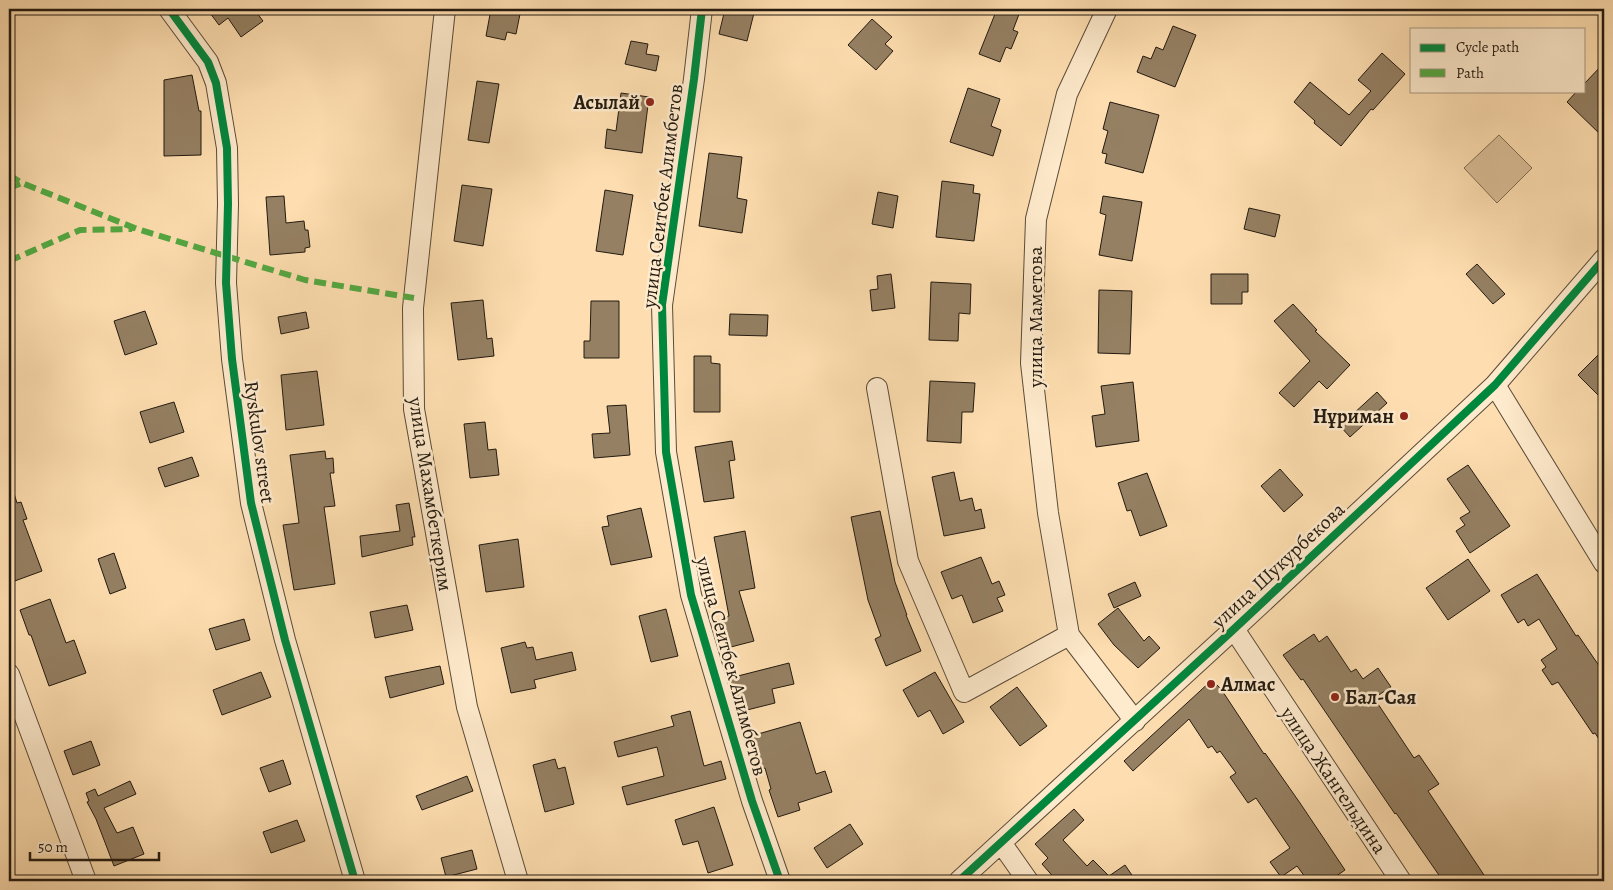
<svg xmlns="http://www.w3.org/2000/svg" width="1613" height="890" font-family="Alegreya,serif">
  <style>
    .green { fill: #d9bd95; stroke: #7e6c52 }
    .building { fill: #958063; stroke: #231a10 }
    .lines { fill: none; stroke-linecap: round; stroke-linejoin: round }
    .minor-casing { stroke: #5a4b38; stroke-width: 22 }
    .minor { stroke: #feeacc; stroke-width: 20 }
    .quiet { stroke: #53a942; stroke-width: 6; stroke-dasharray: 12 6; stroke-linecap: butt }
    .cycleway-casing { stroke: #feeacc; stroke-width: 11 }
    .cycleway { stroke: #00873e; stroke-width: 8 }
    .poi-dot { fill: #8f2418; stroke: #feeacc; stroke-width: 2 }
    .labels { text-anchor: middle; stroke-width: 5; stroke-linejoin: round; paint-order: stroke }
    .poi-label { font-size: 20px; font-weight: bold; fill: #231a10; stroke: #feeacc; text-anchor: end }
    .street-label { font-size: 20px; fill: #231a10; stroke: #feeacc }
  </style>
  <rect width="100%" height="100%" fill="#fedeb0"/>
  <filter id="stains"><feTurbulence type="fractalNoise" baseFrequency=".004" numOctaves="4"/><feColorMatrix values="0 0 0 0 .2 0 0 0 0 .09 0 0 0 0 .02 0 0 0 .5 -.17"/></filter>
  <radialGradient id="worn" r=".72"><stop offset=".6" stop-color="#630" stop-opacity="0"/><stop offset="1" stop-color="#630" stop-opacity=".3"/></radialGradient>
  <!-- green -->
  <path class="green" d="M1499 135 1532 168 1497 203 1464 168Z"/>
  <!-- building -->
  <path class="building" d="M207 9H254L263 21 241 37 228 18 219 25Z
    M491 9H521L516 34 507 32 505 40 486 36Z
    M725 9H755L747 41 719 34Z
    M997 9H1021L1013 30 1018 32 1011 49 1006 47 1000 62 979 54Z
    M872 19 892 37 885 44 893 51 876 70 848 45Z
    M1173 26 1196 35 1175 87 1137 72 1143 56 1151 59 1156 47 1163 50Z
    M631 41 648 44 646 54 659 56 656 71 625 64Z
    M1382 53 1405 74 1373 110 1371 109 1341 146 1314 123 1315 121 1294 102 1310 82 1349 115 1371 91 1358 80Z
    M1604 63V138L1567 102 1577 91H1584V84Z
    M192 75 199 111H201V155L164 156V80Z
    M477 81 499 84 489 143 468 140Z
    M968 88 1000 99 991 126 1001 130 993 156 950 142Z
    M621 93 649 97 642 153 605 148 607 129 616 131Z
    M1110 102 1159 115 1143 173 1105 163 1107 154 1102 153 1108 131 1103 129Z
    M709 153 742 157 737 198 747 200 742 233 699 226Z
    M942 181 974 185 973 193 980 194 974 241 936 237Z
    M462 185 492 189 483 246 454 241Z
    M605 190 633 195 623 255 596 251Z
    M878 192 898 196 893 228 872 224Z
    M284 196 286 223 304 221 305 230H308L310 247 305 248V252L270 255 266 197Z
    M1103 196 1142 202 1132 261 1099 255 1106 215 1100 213Z
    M1249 208 1280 215 1275 237 1244 229Z
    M1477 264 1505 294 1493 304 1466 274Z
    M891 274 895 308 872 311 870 290 878 289 877 276Z
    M1211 274H1248V292H1242V304H1211Z
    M931 282 971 284 970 314 959 313 958 341 929 340Z
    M1099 290 1132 291 1130 354 1098 353Z
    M483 300 487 339 492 338 494 356 458 360 451 303Z
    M591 301H619V358H584V341H590Z
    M1293 304 1317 330 1315 331 1350 365 1327 389 1319 381 1294 407 1279 393 1310 361 1274 321Z
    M145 311 157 344 125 355 114 321Z
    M306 312 309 328 281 334 278 317Z
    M730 314 768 315 767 336 729 335Z
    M1604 349V401L1578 375Z
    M694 356H711V363L720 364V412H694Z
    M317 371 324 425 286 430 281 375Z
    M930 381 975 383 973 412H962L961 443 927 441Z
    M1133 382 1139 441 1096 447 1092 416 1105 414 1101 386Z
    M1377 392 1387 403 1350 437 1340 426Z
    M174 402 184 432 150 443 140 412Z
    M626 405 630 455 594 458 592 434 610 433 607 406Z
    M485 422 488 450 496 449 499 475 470 478 464 424Z
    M732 441 735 460 729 461 734 498 704 502 695 447Z
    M325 451 326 459 333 458 334 473H330L335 506 324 507 335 584 294 590 283 525 299 523 290 455Z
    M192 457 199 476 165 487 158 468Z
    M1468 465 1510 526 1470 553 1456 531 1465 525 1460 518 1470 512 1447 479Z
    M1280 469 1303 495 1284 512 1261 486Z
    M954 472 960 501 972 498 975 511 981 509 985 528 944 536 932 477Z
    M1147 473 1167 526 1140 536 1131 510 1127 511 1118 483Z
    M11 484 17 503 21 502 27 519 23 520 42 571 12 582 9 574V485Z
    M409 503 415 537H412L413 545 362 557 360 536 400 531 396 505Z
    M641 508 652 557 611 565 602 527 609 526 607 516Z
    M880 511 895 582 907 615H906L921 651 886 666 875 639 881 636 868 600 851 517Z
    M745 531 755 588 739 591 754 641 727 648 719 619 729 616 714 537Z
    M518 539 524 587 486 592 479 545Z
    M114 553 126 588 110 594 98 559Z
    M981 557 992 584 999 581 1005 595 997 598 1003 611 973 623 962 595 952 599 941 572Z
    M1468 559 1490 591 1448 620 1426 588Z
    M1537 574 1576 636 1578 635 1604 673V747L1595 733 1593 734 1558 682 1552 685 1542 670 1546 667 1541 660 1557 649 1539 619 1528 626 1524 619 1518 623 1501 595Z
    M1135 582 1141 596 1114 608 1108 594Z
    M50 599 66 643 74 640 86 673 49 686 31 635H29L20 610Z
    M407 605 413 630 375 638 370 612Z
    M1118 608 1144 641 1149 636 1160 648 1138 668 1114 645 1098 624Z
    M666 609 678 656 651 662 639 616Z
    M244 619 250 640 216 650 209 629Z
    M1314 634 1319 642 1327 636 1351 672 1356 669 1363 679 1378 668 1391 687 1374 698 1414 758 1419 755 1439 784 1428 791 1488 881H1443L1396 813 1395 814 1303 679 1301 680 1283 655Z
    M525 642 527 648 533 647 536 660 572 652 576 670 534 680 536 688 511 693 501 648Z
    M789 663 794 684 772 689 775 703 739 712 730 678Z
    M440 666 444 684 390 698 385 677Z
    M261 672 271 697 222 715 213 690Z
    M935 672 964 722 943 734 930 710 918 717 903 690Z
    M1212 680 1221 689 1264 754 1265 753 1300 803 1345 870 1329 881H1308L1297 866 1281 877 1270 862 1290 848 1256 798 1248 803 1230 777 1236 773 1220 751 1217 753 1212 746 1208 748 1189 719 1133 771 1124 761Z
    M1017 687 1047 726 1020 746 990 707Z
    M690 711 704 766 721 761 726 779 627 805 622 787 664 776 657 747 618 757 614 742 674 726 671 716Z
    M800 722 816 774 825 771 832 792 798 803 800 810 778 817 769 790 771 789 765 768 762 769 760 766 751 736Z
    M91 741 100 765 73 775 64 751Z
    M555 759 558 769 565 767 574 804 545 812 533 765Z
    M283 760 291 784 269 792 260 768Z
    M467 776 473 791 422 810 416 796Z
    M130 781 136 794 104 808 117 833 133 827 144 854 114 866 96 819 87 802 89 801 86 793 95 789 98 796Z
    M714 807 733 865 708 873 698 841 683 845 675 820Z
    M1074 809 1084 820 1063 840 1087 866 1093 860 1109 876 1125 865 1136 881H1057L1042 864 1048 858 1035 844Z
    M297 820 305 841 271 853 263 832Z
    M850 824 863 844 827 868 814 848Z
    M472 850 477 869 446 877 441 858Z"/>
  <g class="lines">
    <!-- minor casing -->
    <g class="minor-casing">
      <path id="minor" d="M169 9 208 62 216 83 227 148 228 204 226 283 232 359 251 503 285 640 355 881
        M445 9 413 308 414 409 467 707 518 881
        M702 9 694 79 662 305 666 452 691 595 752 801 780 881
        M1107 9 1067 94 1036 219 1031 363 1048 513 1069 635 1135 721
        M1495 385 1604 563
        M877 388 908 561 964 692 1069 635
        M1234 629 1401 881
        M9 674 86 881
        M1002 844 1028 881
        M959 881 1234 629 1495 385 1604 259"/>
    </g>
    <!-- minor -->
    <use href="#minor" class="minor"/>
    <!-- quiet -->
    <path class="quiet" d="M9 175 22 183 137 229 305 280 414 298
      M9 188 22 183
      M9 261 80 230 132 229"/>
    <!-- cycleway casing -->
    <g class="cycleway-casing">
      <path id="cycleway" d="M169 9 208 62 216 83 227 148 228 204 226 283 232 359 251 503 285 640 355 881
        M702 9 694 79 662 305 666 452 691 595 752 801 780 881
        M959 881 1234 629 1495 385 1604 259"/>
    </g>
    <!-- cycleway -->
    <use href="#cycleway" class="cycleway"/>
  </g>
  <!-- markers -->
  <g class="poi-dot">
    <circle cx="650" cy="102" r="5"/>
    <circle cx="1404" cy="416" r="5"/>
    <circle cx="1211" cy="684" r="5"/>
    <circle cx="1335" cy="697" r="5"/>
  </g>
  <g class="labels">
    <!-- poi labels -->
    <g class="poi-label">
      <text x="640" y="109">Асылай</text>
      <text x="1394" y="423">Нұриман</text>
      <text x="1221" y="691" text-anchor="start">Алмас</text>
      <text x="1345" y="704" text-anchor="start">Бал-Сая</text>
    </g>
    <!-- street labels -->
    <g class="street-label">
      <text transform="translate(662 196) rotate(-83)" y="7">улица Сеитбек Алимбетов</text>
      <text transform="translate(1035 317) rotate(-90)" y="7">улица Маметова</text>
      <text transform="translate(260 442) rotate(82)" y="7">Ryskulov street</text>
      <text transform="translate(431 494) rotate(81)" y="7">улица Махамбеткерим</text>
      <text transform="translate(1278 565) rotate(-43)" y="7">улица Шукурбекова</text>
      <text transform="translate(732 666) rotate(75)" y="7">улица Сеитбек Алимбетов</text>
      <text transform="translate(1334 780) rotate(56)" y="7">улица Жангельдина</text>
    </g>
  </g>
  <!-- margin -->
  <rect width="1613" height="890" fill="none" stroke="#fedeb0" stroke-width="30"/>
  <rect x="10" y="10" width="1593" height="870" fill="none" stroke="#231a10" stroke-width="2.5"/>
  <rect x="15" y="15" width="1583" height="860" fill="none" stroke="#231a10"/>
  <!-- legend -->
  <rect x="1410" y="28" width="175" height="65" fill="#feeacc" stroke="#a69781"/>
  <rect x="1420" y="44" width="25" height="8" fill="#00873e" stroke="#a69781"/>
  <text x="1456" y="52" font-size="15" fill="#231a10">Cycle path</text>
  <rect x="1420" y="69" width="25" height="8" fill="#53a942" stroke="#a69781"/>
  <text x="1456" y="78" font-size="15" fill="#231a10">Path</text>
  <!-- scale -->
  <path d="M30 852v8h129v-8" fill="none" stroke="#231a10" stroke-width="2.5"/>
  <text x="38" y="852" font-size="15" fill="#231a10" stroke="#feeacc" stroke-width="4" paint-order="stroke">50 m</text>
  <rect width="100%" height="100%" filter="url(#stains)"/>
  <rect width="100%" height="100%" fill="url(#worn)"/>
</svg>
